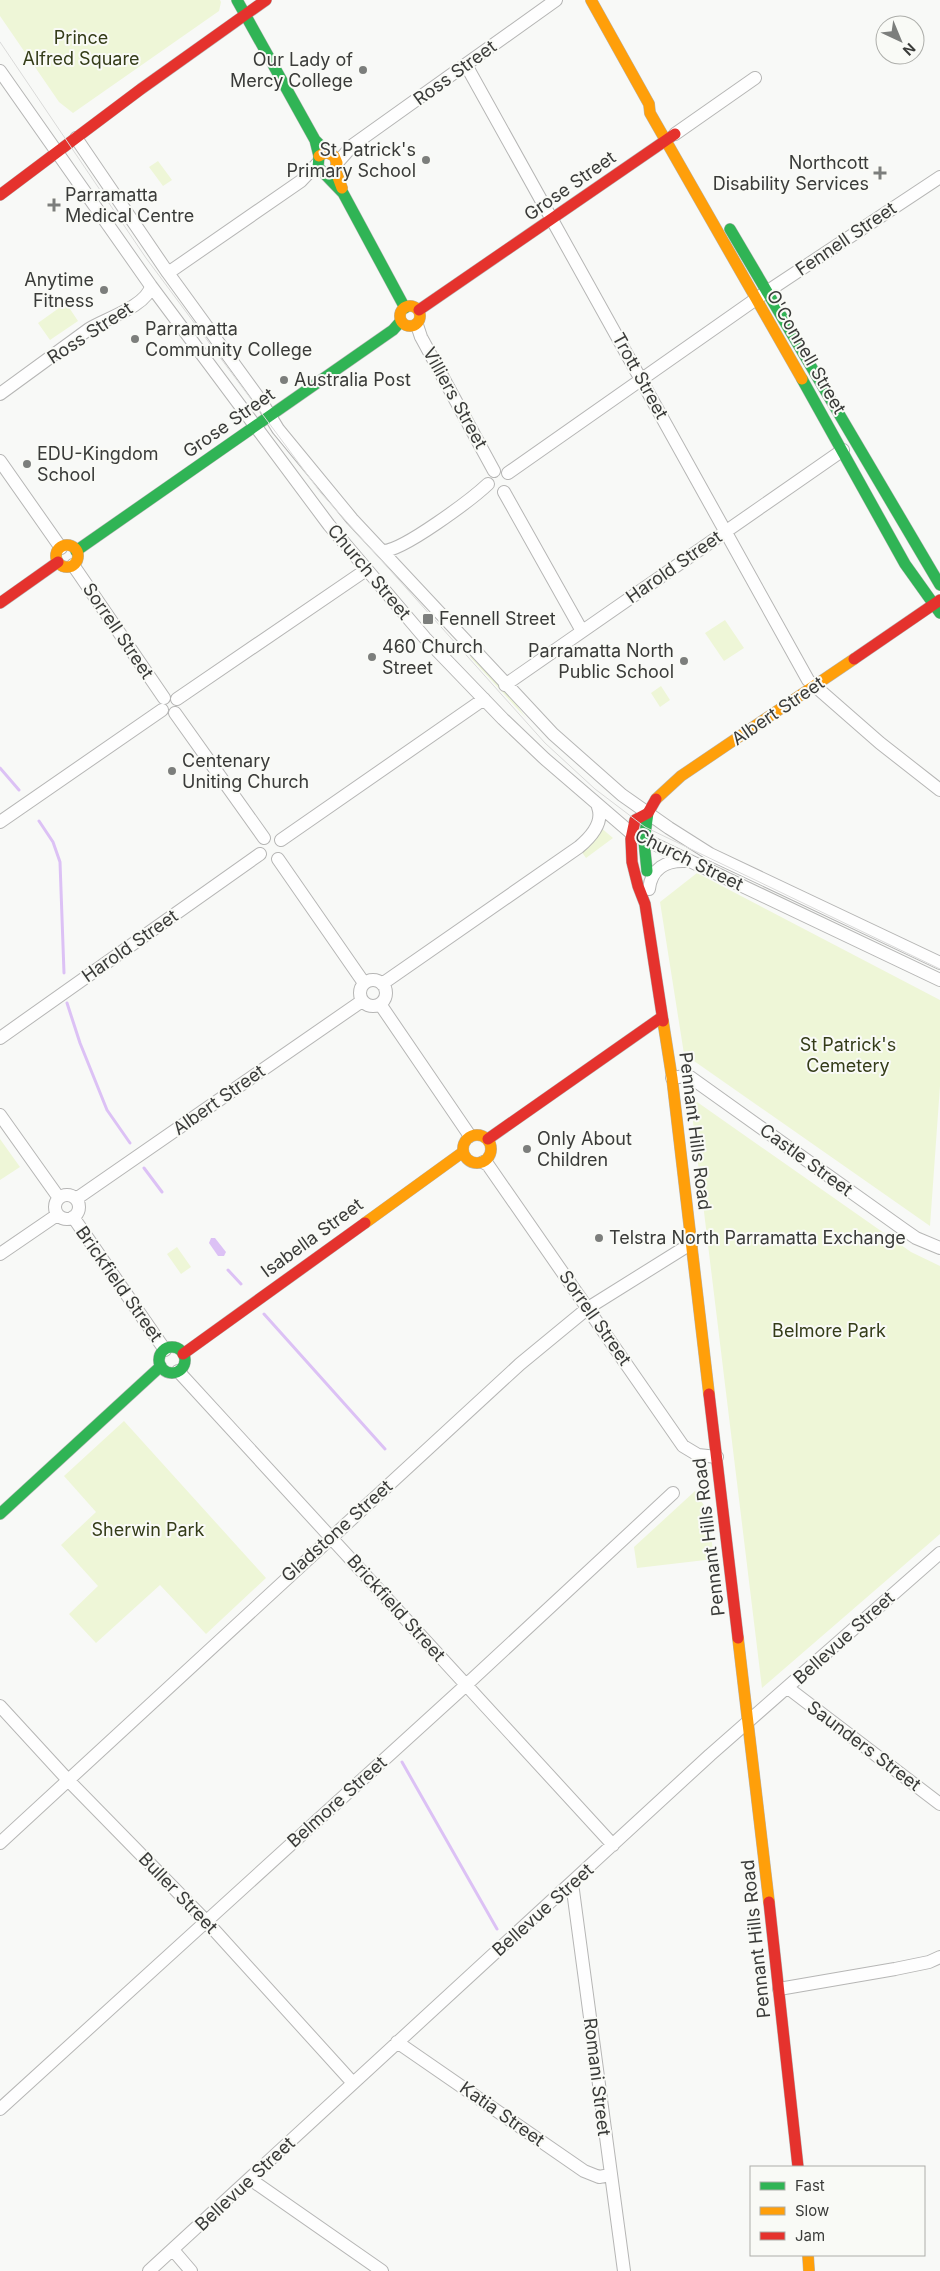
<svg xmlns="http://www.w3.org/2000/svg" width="940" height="2271" font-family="Inter,sans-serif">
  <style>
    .green { fill: #eef6d7 }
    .water { fill: #dcc1f5 }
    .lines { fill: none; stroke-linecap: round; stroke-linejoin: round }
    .stream { stroke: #dcc1f5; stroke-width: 3 }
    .street-casing { stroke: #b6b6b5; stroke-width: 14 }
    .fast-casing { stroke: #b6b6b5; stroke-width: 12 }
    .slow-casing { stroke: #b6b6b5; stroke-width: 12 }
    .jam-casing { stroke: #b6b6b5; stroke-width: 12 }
    .street { stroke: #fefefe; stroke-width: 12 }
    .fast { stroke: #30b455; stroke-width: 11 }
    .slow { stroke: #ff9f0a; stroke-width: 11 }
    .jam { stroke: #e5322d; stroke-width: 11 }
    .tram { stroke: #dadad9; stroke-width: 1 }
    .poi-dot { fill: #7c7e7c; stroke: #f9faf6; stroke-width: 2 }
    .labels { text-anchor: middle; stroke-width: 4; stroke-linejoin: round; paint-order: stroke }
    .park-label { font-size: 18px; fill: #343c18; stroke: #f9faf6 }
    .poi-label { font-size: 18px; fill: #3a3b39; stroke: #f9faf6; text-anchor: start }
    .street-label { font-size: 18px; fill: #3a3b39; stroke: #f9faf6 }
  </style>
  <rect width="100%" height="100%" fill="#f8f9f7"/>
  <!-- green -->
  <path class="green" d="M0 0H220L221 2 219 11 73 113 59 102 0 16Z
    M158 161 172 180 163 186 149 167Z
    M66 303 78 321 50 340 38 323Z
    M725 620 744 648 724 661 705 633Z
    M473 654 506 690 526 718 470 657Z
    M661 686 670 700 660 707 651 693Z
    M600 827 613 838 586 858 581 851Z
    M697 873 940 1000V1086L930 1226 684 1054 660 902Z
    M690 1097 911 1252 940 1266V1534L762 1688Z
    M0 1139 20 1167 0 1180Z
    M177 1247 191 1267 181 1274 167 1254Z
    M124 1421 266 1578 206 1634 160 1585 96 1643 69 1614 98 1586 61 1545 96 1512 64 1476Z
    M695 1491 708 1512 714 1559 637 1568 634 1547Z"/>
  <!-- water -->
  <path class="water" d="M211 1238H215L226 1252 224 1256H218L209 1243Z"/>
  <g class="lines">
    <!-- stream -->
    <path class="stream" d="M0 768 19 790
      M39 821 53 842 60 862 64 973
      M67 1003 80 1043 107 1110 130 1143
      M144 1168 162 1192
      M228 1270 241 1284
      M264 1314 385 1449
      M402 1762 497 1929"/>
    <!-- street casing -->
    <g class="street-casing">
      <path id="street" d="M466 65 808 680 880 743 940 790
        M0 71 151 286 329 525 425 638 503 719 545 759 631 833 940 980
        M675 134 755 78
        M76 138 168 273 261 401 278 429 352 519 553 734 622 795 669 828 710 854 940 963
        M337 163 353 145 556 0
        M168 273 301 181 317 164
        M417 325 421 337 494 471
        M0 394 89 329C105 319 147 306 151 286
        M0 461 61 548
        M508 473 756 299 940 177
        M504 492 582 631
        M383 551C403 551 472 499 488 484
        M73 565 164 698
        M505 685 843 450
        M177 699 366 570
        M175 713 264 838
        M0 822 162 710
        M281 840 484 699
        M278 859 364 983
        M649 889C651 869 666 860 686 861
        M360 993a13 13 0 1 1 26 0a13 13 0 1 1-26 0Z
        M382 984 579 847C591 837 604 823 598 807
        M380 1004 470 1136
        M0 1038 260 854
        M672 1078 685 1076 690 1077 903 1229 916 1238 940 1248
        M0 1115 59 1198
        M483 1162 488 1165 683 1446 698 1455 717 1457
        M55 1207a12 12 0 1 1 24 0a12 12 0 1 1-24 0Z
        M76 1199 362 1001
        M73 1217 165 1350
        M0 1254 57 1215
        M178 1371 613 1845
        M788 1688 940 1804
        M0 1706 68 1780 206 1921 353 2083
        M0 1843 520 1364 588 1308 692 1243
        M572 1883 624 2271
        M779 1989 895 1969 929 1962 940 1957
        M397 2042 584 2171 599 2177 610 2175
        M0 2109 465 1686 673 1493
        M250 2179 382 2271
        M173 2250 191 2271
        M149 2271 710 1755 940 1553"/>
    </g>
    <!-- fast casing -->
    <g class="fast-casing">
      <path id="fast" d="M237 0 315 140 323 148
        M315 140 319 156 318 167 343 193 405 308
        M730 229 940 585
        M802 379 905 564 940 613
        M76 551 393 330 401 321
        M647 871 644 841 648 813
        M159 1360a13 13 0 1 1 26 0a13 13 0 1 1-26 0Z
        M0 1514 161 1366"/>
    </g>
    <!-- slow casing -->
    <g class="slow-casing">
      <path id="slow" d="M591 0 649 104 650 113 802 379
        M319 156 326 152 334 156 337 163 335 169 342 188
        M400 316a10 10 0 1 1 20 0a10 10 0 1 1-20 0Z
        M56 556a11 11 0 1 1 22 0a11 11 0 1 1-22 0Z
        M656 799 681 776 854 659
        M663 1021 672 1078 709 1394
        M463 1149a14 14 0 1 1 28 0a14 14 0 1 1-28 0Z
        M365 1223 463 1152
        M738 1638 769 1902
        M808 2255 809 2271"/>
    </g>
    <!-- jam casing -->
    <g class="jam-casing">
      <path id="jam" d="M0 195 141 89 266 0
        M419 310 675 134
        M0 603 58 562
        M854 659 940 600
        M656 799 648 813 635 820 631 839 632 862 638 886 645 904 663 1021
        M488 1139 662 1017
        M183 1354 365 1223
        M709 1394 738 1638
        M769 1902 798 2167"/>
    </g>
    <!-- street -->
    <use href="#street" class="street"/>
    <!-- fast -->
    <use href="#fast" class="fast"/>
    <!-- slow -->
    <use href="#slow" class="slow"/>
    <!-- jam -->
    <use href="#jam" class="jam"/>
    <!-- tram -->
    <path class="tram" d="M0 42 146 258 321 493 545 743 595 789 645 827 940 969"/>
  </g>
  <!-- markers -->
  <g class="poi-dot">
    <circle cx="363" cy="70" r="5"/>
    <circle cx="426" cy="160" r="5"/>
    <path d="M877.5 165.5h5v5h5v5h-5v5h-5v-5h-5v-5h5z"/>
    <path d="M51.5 197.5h5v5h5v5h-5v5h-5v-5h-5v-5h5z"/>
    <circle cx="104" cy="290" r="5"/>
    <circle cx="135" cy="339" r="5"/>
    <circle cx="284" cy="380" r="5"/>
    <circle cx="27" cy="464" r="5"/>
    <rect x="422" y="613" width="12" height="12" rx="2.5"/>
    <circle cx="372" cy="657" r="5"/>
    <circle cx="684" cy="661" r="5"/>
    <circle cx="172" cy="771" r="5"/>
    <circle cx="527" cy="1149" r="5"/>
    <circle cx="599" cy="1238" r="5"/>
  </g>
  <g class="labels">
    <!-- park labels -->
    <g class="park-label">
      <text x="81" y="44">Prince<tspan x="81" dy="21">Alfred Square</tspan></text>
      <text x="848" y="1051">St Patrick's<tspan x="848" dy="21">Cemetery</tspan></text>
      <text x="829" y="1337">Belmore Park</text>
      <text x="148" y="1536">Sherwin Park</text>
    </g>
    <!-- poi labels -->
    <g class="poi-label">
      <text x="353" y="66" text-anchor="end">Our Lady of<tspan x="353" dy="21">Mercy College</tspan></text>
      <text x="416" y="156" text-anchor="end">St Patrick's<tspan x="416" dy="21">Primary School</tspan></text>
      <text x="869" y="169" text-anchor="end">Northcott<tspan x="869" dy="21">Disability Services</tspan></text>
      <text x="65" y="201">Parramatta<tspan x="65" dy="21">Medical Centre</tspan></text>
      <text x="94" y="286" text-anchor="end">Anytime<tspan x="94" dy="21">Fitness</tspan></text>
      <text x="145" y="335">Parramatta<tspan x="145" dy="21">Community College</tspan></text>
      <text x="294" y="386">Australia Post</text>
      <text x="37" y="460">EDU-Kingdom<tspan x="37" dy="21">School</tspan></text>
      <text x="439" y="625">Fennell Street</text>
      <text x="382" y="653">460 Church<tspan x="382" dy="21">Street</tspan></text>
      <text x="674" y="657" text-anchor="end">Parramatta North<tspan x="674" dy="21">Public School</tspan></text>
      <text x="182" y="767">Centenary<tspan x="182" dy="21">Uniting Church</tspan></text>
      <text x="537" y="1145">Only About<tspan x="537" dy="21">Children</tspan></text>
      <text x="609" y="1244">Telstra North Parramatta Exchange</text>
    </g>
    <!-- street labels -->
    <g class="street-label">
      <text transform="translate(455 73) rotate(-36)" y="6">Ross Street</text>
      <text transform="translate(570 186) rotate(-35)" y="6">Grose Street</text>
      <text transform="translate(846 239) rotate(-34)" y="6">Fennell Street</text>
      <text transform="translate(90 333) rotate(-33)" y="6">Ross Street</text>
      <text transform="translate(806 352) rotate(60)" y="6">O'Connell Street</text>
      <text transform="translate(640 376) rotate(61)" y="6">Trott Street</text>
      <text transform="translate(455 398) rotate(61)" y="6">Villiers Street</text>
      <text transform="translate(229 423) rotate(-35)" y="6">Grose Street</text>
      <text transform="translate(674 567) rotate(-35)" y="6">Harold Street</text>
      <text transform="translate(369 572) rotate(50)" y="6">Church Street</text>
      <text transform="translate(118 631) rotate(56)" y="6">Sorrell Street</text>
      <text transform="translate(778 711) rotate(-34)" y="6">Albert Street</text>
      <text transform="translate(689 860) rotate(26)" y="6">Church Street</text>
      <text transform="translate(130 946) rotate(-35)" y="6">Harold Street</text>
      <text transform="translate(219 1100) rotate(-35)" y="6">Albert Street</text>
      <text transform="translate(695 1131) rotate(83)" y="6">Pennant Hills Road</text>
      <text transform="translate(806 1160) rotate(36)" y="6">Castle Street</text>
      <text transform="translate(312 1238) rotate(-36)" y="6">Isabella Street</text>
      <text transform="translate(119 1284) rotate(55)" y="6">Brickfield Street</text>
      <text transform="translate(595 1318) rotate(55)" y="6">Sorrell Street</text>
      <text transform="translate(337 1531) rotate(-42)" y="6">Gladstone Street</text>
      <text transform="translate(709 1537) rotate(-97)" y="6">Pennant Hills Road</text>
      <text transform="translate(396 1608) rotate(48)" y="6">Brickfield Street</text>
      <text transform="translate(844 1638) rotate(-42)" y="6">Bellevue Street</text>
      <text transform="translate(864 1746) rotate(37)" y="6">Saunders Street</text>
      <text transform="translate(337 1802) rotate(-42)" y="6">Belmore Street</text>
      <text transform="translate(178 1893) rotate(46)" y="6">Buller Street</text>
      <text transform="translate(543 1910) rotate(-42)" y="6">Bellevue Street</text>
      <text transform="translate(756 1939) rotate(-96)" y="6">Pennant Hills Road</text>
      <text transform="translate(597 2077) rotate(83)" y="6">Romani Street</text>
      <text transform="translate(502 2114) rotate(35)" y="6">Katia Street</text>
      <text transform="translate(245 2184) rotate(-43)" y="6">Bellevue Street</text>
    </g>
  </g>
  <!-- legend -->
  <rect x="750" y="2166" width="175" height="90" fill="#f9faf6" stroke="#adaeaa"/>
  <rect x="760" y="2182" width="25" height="8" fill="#30b455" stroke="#adaeaa"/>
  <text x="795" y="2191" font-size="15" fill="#3a3b39">Fast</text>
  <rect x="760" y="2207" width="25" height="8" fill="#ff9f0a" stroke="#adaeaa"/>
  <text x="795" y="2216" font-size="15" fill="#3a3b39">Slow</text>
  <rect x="760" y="2232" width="25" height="8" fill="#e5322d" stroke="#adaeaa"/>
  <text x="795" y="2241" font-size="15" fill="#3a3b39">Jam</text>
  <!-- north arrow -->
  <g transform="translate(900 40) rotate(136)"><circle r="24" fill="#f9faf6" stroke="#adaeaa"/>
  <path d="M0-4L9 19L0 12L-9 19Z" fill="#7c7e7c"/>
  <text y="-8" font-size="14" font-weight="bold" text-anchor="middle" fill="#3a3b39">N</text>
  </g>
</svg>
